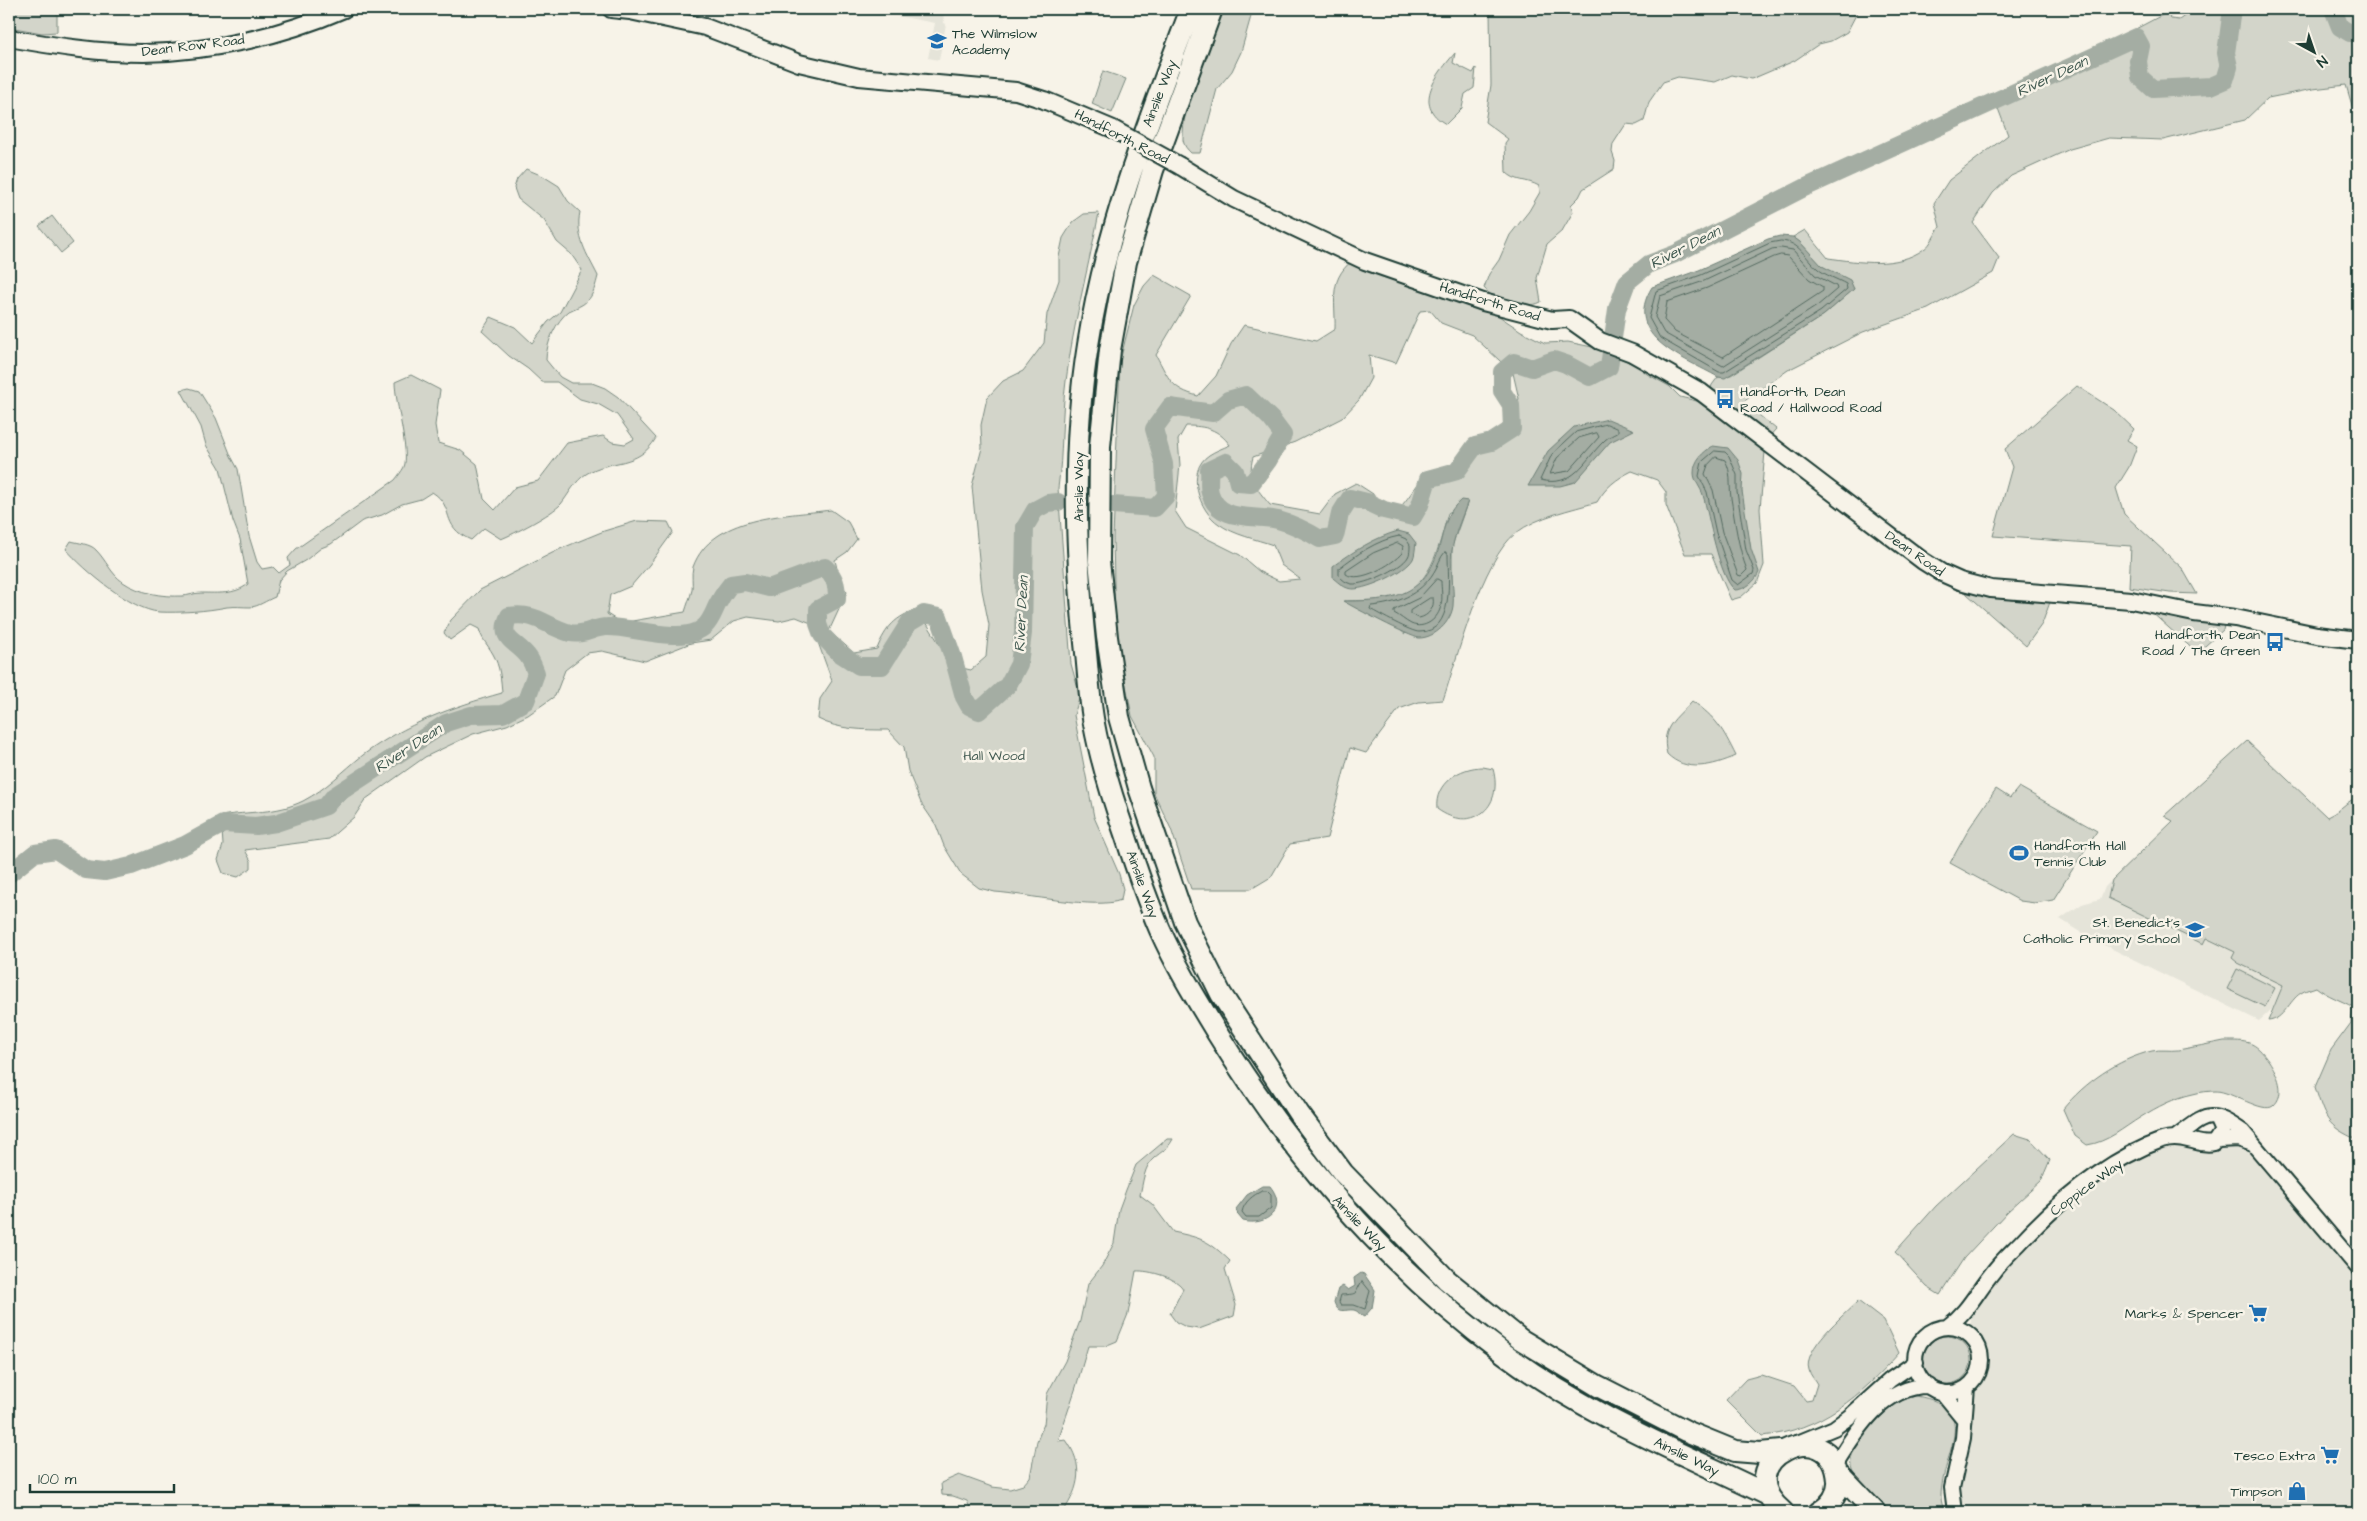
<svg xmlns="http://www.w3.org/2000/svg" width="2367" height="1521" font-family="'Architects Daughter',sans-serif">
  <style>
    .built { fill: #e5e4d9 }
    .green { fill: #d3d5ca; stroke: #79897f; fill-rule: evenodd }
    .water { fill: #a4ada3; stroke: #6f8077 }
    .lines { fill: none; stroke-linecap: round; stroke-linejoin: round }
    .shore { stroke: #546a60; stroke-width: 1 }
    .river { stroke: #a4ada3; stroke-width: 18 }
    .minor-casing { stroke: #1f3d34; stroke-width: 18 }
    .major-casing { stroke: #1f3d34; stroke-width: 20 }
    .highway-casing { stroke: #1f3d34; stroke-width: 24 }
    .minor { stroke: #f7f3e8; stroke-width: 14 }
    .major { stroke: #f7f3e8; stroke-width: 16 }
    .highway { stroke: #f7f3e8; stroke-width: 20 }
    .major-bridge-casing { stroke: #1f3d34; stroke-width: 20; stroke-linecap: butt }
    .major-bridge { stroke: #f7f3e8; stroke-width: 16 }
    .labels { text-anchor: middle; stroke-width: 5; stroke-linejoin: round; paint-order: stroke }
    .poi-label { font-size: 14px; fill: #1f3d34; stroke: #f7f3e8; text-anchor: end }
    .street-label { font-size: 14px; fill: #1f3d34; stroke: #f7f3e8 }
    .park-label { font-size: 14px; fill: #435b52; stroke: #f7f3e8 }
    .water-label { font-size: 15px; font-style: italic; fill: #405950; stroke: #f7f3e8 }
  </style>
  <rect width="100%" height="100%" fill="#f7f3e8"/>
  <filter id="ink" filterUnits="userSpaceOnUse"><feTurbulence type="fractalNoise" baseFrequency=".02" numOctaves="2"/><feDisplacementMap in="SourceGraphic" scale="10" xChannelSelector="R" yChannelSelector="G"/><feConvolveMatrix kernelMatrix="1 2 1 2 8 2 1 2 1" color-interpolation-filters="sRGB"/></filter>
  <g filter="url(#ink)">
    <!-- built -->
    <path class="built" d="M860 9H943L944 23 946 24 939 60 928 58 935 23Z
      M2133 859 2316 918 2272 1009 2259 1021 2094 940 2060 919 2082 904 2100 899 2105 887Z
      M2225 1125 2288 1187 2312 1226 2358 1280V1512H1955L1967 1387 1978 1375 1981 1362 1979 1348 1971 1336 1970 1328 1973 1302 2051 1210 2164 1140 2195 1132 2203 1142Z"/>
    <!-- green -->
    <path class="green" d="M9 9H57V32L42 33 9 27Z
      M1219 9H1253L1241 52 1232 71 1217 89 1200 153H1191C1187 149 1184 146 1183 140 1182 101 1207 47 1219 9Z
      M1490 9H1859L1847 32 1831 41 1819 44 1794 61 1759 76 1751 79 1732 75 1715 82 1678 77 1663 82 1649 102 1644 121 1636 125 1626 124 1613 144 1612 152 1615 161 1614 169 1583 189 1579 197 1571 205 1573 212 1562 231 1547 244 1537 278 1541 302C1525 310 1495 302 1484 288L1489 274 1499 260 1510 235 1529 211 1540 192 1539 186C1527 179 1515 182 1506 172L1505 143 1508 139 1485 122 1491 85Z
      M2194 9H2358V151L2355 152 2356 119 2346 85 2313 89 2268 98 2245 120 2163 140 2109 138 2070 149 2011 176 1993 193 1973 223 1999 258 1993 273 1928 309 1863 332 1788 370 1743 402 1776 429 1766 440 1760 509 1764 565 1757 583 1741 597 1731 600 1711 554H1685L1666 505V492L1657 480 1632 471C1616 479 1606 487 1597 502 1571 510 1538 516 1516 533 1482 559 1457 659 1443 700L1419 702 1399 709 1366 753 1350 748 1327 838 1290 844 1271 877 1251 889H1191L1171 829 1154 793V757L1132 716 1115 629 1113 538 1120 361 1134 305 1144 286 1154 275 1191 296 1156 355C1169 379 1171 389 1198 396L1216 376 1231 344 1244 325 1316 341 1335 329C1336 299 1327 278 1357 257L1489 303 1496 314 1521 331 1545 343 1568 342 1597 348 1638 366 1647 374 1669 386 1680 397 1705 403 1712 385 1718 377 1731 375 1824 315 1854 289C1847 275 1834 275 1822 266 1811 257 1805 245 1793 237L1805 230 1828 258C1859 262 1897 269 1924 249 1931 245 1935 233 1940 227L1934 203 1949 180 2008 135 1996 103 2007 92 2088 54 2166 13 2171 19 2179 20ZM1430 310 1441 323 1472 335 1513 373 1519 399C1506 417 1499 436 1482 452 1467 466 1441 463 1426 476 1409 490 1403 516 1378 518L1373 494 1356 483 1335 494 1320 514 1270 505C1257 489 1247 479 1253 457L1295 442 1342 418 1359 400 1371 378 1369 355 1396 363 1420 311ZM1186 426C1206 426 1218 429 1230 445 1223 448 1215 451 1209 455 1185 471 1199 511 1219 524 1234 535 1256 539 1273 545L1281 565 1300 579 1279 581 1260 572 1240 555 1186 528 1175 511 1180 465 1178 440ZM1468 501 1452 546V581L1405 634 1395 626 1344 601C1359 600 1375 601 1390 599 1431 591 1439 546 1448 513Z
      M1455 53 1453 63 1473 73 1476 68 1474 88 1465 94 1462 108 1446 124C1411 105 1438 73 1455 53Z
      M1103 71 1126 79 1112 113 1092 104Z
      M526 169 543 176 559 186 568 201 580 212C575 237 587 254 598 276 596 284 593 296 587 301 582 306 575 308 569 311 556 321 546 343 546 360L560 377 571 383H592L605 388 618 397 656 438C638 469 611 458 586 474 575 481 569 494 561 504 552 514 514 534 501 539L484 528 471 540C439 526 456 507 432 492L421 499 402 504 382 515 362 521 331 544 321 548 306 560 287 571 279 580 275 597C267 600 258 607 250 607 242 607 235 606 227 607 207 611 180 613 159 612 131 610 84 570 66 549L71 541C78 543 91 544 96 550 106 560 111 574 123 582 139 593 162 597 182 596 188 596 194 593 201 593 217 593 235 595 248 584L240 539 233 521 220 468 206 445 201 427 181 390 189 388 199 391 216 418 231 456 238 469 249 536 257 562 262 569 273 567 279 573 290 565 288 558 296 549 395 480C398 476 402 471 404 467 410 453 395 402 395 382L411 375 440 390 435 425 438 443 460 450 477 464 484 499 495 510 515 487 538 481 567 443 603 436 612 442 625 444 634 439 617 415 598 404 580 399 557 382H542L528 369 509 356 482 331 491 317 515 327 532 343 548 322 560 312 582 270 571 254 557 242 544 220 518 199 514 188 517 179Z
      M1099 213C1088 269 1073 325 1066 381 1061 417 1063 453 1058 488L1071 664 1080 696 1074 715 1094 817 1119 874 1123 889 1121 900C1097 910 1025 894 995 892L979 888 961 874 944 846 936 825 921 803 908 771 904 747 888 730C864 730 839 730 818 719L820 699 832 681 811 623 796 617 779 621 748 617 734 621 711 640 691 643 645 661 602 651 587 653 565 670 555 696 528 715 507 725 473 734 425 757 366 799 354 817 329 839 245 850 251 861V868L238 877 223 873 218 860 223 845 221 816C248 811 277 814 303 801 326 789 343 771 363 755 405 724 452 707 502 693 501 680 500 666 493 654 488 645 482 640 479 629L471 625 450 640 444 633 451 620 480 590 560 549 604 531 637 521 668 522 673 532 649 565 631 586 610 595 607 614 618 621H632L685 612C687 605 690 598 692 590 693 583 691 574 693 567 712 515 785 516 831 510L848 522 857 539 847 552 835 560 840 582 847 592 829 631 854 653 877 649C886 627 895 617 918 609L953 666 971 670 986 657 989 625 982 590 972 486 982 448 981 425 987 398 1003 381 1023 371 1044 343 1047 314 1059 280V257L1063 238 1073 222 1084 214Z
      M52 216 73 243 61 253 39 226Z
      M2077 386 2114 410 2134 429 2127 440 2137 446 2129 467 2116 488 2124 514 2182 568 2197 594 2170 593 2129 587 2131 546 1993 536 2012 467 2005 449Z
      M1960 581 2053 594 2042 624 2026 646 1967 594Z
      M2150 611 2224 626 2223 630 2197 653Z
      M1692 701C1717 718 1723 730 1736 756 1713 766 1686 773 1667 754 1660 727 1676 719 1692 701Z
      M2247 741 2327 817C2337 813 2343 805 2353 799V815L2358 825V1140C2326 1126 2325 1118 2315 1087L2331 1050 2351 1023 2353 1007C2341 1000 2327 996 2316 987 2311 989 2305 990 2301 993 2289 1000 2284 1020 2268 1021L2283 985 2238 963 2232 958 2235 952 2206 938 2203 944 2108 898 2112 880 2173 821 2164 816Z
      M1483 767 1493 769C1504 808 1471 834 1437 809 1434 783 1460 767 1483 767Z
      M2019 787 2097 831 2053 900 2035 903 2020 901 1950 863 1970 827 1996 789 2010 798Z
      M2237 969 2275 988 2265 1007 2227 989Z
      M2224 1041C2247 1041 2254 1040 2269 1061 2277 1073 2287 1094 2273 1106 2263 1114 2231 1091 2216 1091 2209 1091 2200 1092 2193 1094 2174 1098 2157 1107 2141 1117 2123 1128 2108 1142 2087 1145L2075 1136 2063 1109C2084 1083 2118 1059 2152 1051 2160 1049 2170 1051 2178 1050 2194 1047 2209 1044 2224 1041Z
      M2014 1134 2030 1139 2050 1160 2041 1181 2008 1211 1964 1258 1940 1295 1927 1287 1895 1252 1936 1206Z
      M1167 1139H1173C1168 1149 1162 1151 1154 1158 1144 1166 1143 1183 1140 1195L1152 1204 1173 1232C1202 1238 1208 1240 1230 1261L1225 1269 1236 1305 1234 1316 1199 1329 1186 1327 1176 1322 1170 1314 1183 1289C1178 1278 1149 1270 1136 1271L1128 1314 1117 1341 1105 1346H1088L1076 1387 1058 1441 1066 1440C1084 1465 1080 1487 1063 1512H972L967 1501 953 1496 942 1495 941 1483 959 1475 992 1487 1010 1489 1023 1485 1030 1477 1037 1441 1044 1424 1047 1394 1065 1361 1080 1321 1088 1284 1102 1266 1114 1243 1119 1209 1126 1190 1136 1165Z
      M1858 1301 1884 1321 1899 1353C1862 1395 1820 1431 1762 1436L1726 1400 1746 1379 1761 1375 1794 1386 1806 1401 1812 1400 1817 1384C1815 1380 1810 1375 1809 1370 1802 1349 1844 1315 1858 1301Z
      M1923 1360a24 24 0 1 1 48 0a24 24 0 1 1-48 0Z
      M1916 1396C1984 1407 1941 1454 1941 1497 1941 1502 1943 1508 1945 1512H1887C1876 1500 1855 1483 1851 1466 1847 1447 1880 1416 1894 1405 1900 1400 1909 1398 1916 1396Z"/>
    <!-- water -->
    <path class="water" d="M1780 236 1793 237 1800 242 1822 266 1850 280 1854 289 1824 315 1725 378 1718 377C1685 358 1621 337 1652 287L1699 270 1768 239Z
      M1608 419 1634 430 1610 442 1575 482 1560 486H1528L1548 451 1574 427Z
      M1713 446 1728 448 1738 460 1743 474 1742 491 1751 549 1759 572C1756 581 1745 590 1735 590 1719 578 1709 515 1703 495 1701 488 1694 481 1694 473 1694 460 1703 452 1713 446Z
      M1461 500 1468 501C1463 515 1456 530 1453 545 1448 564 1455 586 1453 606 1451 622 1435 638 1419 638 1410 637 1353 607 1343 601 1393 601 1428 597 1441 540 1445 524 1448 511 1461 500Z
      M1398 531 1409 534 1416 543C1415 548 1415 555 1413 559 1406 572 1368 589 1353 589 1345 589 1339 583 1333 578V566C1354 551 1374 538 1398 531Z
      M1262 1186H1270C1288 1208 1267 1227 1243 1221L1238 1215 1236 1209 1247 1195Z
      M1361 1273 1364 1274 1375 1290 1372 1308 1364 1317C1359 1315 1359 1311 1354 1310 1344 1309 1338 1315 1334 1302L1338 1289 1343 1286 1348 1290 1355 1286 1354 1278Z"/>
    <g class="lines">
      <!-- shore -->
      <path class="shore" d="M1781 241C1800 242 1804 257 1818 269 1825 275 1837 279 1846 284L1847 289 1821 311 1724 372H1719L1660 338 1649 318 1656 291 1701 275 1770 243Z
        M1781 248 1793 250 1815 275 1836 286 1837 289 1817 306 1723 366 1664 333 1655 317 1660 296 1704 281 1772 249Z
        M1781 255 1788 256 1809 279 1823 287V291L1723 357 1675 332 1664 320 1667 302 1707 288 1774 257Z
        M1607 424 1618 429V432C1614 435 1609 436 1605 440 1583 461 1575 488 1540 480L1552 454 1576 432Z
        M1597 433 1599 437 1569 471 1550 474 1557 458 1579 438Z
        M1715 451 1725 452 1729 456 1737 475V492L1746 550 1754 570 1753 574 1738 585 1732 580 1716 533 1707 492 1699 476 1702 462Z
        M1716 457 1725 460C1732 473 1729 484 1731 498 1735 522 1738 547 1747 570L1741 576 1738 575 1722 532 1713 490 1705 474 1708 465Z
        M1399 536 1406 539 1410 545C1410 549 1410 554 1408 557 1401 569 1365 585 1352 584 1346 583 1343 580 1339 576V568C1356 555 1377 540 1399 536Z
        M1398 543 1403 546 1402 553C1393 564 1359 584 1346 574V571L1373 553Z
        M1445 552 1448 554C1448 578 1455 633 1419 632 1411 632 1379 614 1370 609L1371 606C1396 604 1420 595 1434 572 1438 566 1440 557 1445 552Z
        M1437 579 1441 581C1441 588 1443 598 1441 605 1439 619 1424 630 1411 624 1405 621 1400 616 1394 613V610L1419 598Z
        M1430 598H1433C1435 607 1429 616 1419 618L1410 614V611Z
        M1262 1191H1267L1271 1195V1208L1259 1217H1246L1242 1212C1244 1202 1253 1195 1262 1191Z
        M1362 1281 1370 1291 1365 1309 1354 1305H1341L1339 1302 1341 1295C1360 1294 1354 1294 1362 1281Z"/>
      <!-- river -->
      <path class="river" d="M2333 9 2340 27 2350 33 2358 32
        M1113 505 1155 508 1166 496 1164 464 1154 429 1170 407 1213 413 1228 400 1246 395 1271 419 1283 435 1268 461 1251 484 1238 483 1235 471 1226 462 1209 470C1210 477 1208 486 1210 493 1219 524 1255 514 1278 520 1293 524 1307 531 1320 539L1335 536 1340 514 1350 498 1367 502 1384 510 1413 517 1420 505 1428 479 1457 471 1475 446 1492 442 1512 429 1511 405 1502 391V372L1514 362 1532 368 1554 360 1566 364 1590 377 1609 367 1617 309 1627 282 1649 264 1675 254 1804 188 2136 37 2141 46 2138 61 2140 77 2153 89 2211 86 2225 80 2229 67 2226 53 2232 9
        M9 874 35 853 56 850 86 870 105 872 131 866 185 845 223 824 256 826 276 823 326 806 334 796 446 723 471 715 503 714 526 701 536 673C534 668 532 662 529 658 518 641 497 641 509 616 537 612 545 626 570 633 585 636 593 627 607 627 632 626 685 646 705 626 713 618 714 609 720 600 723 594 727 589 731 584L745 582 769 588 825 567C835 577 837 585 837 599L818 609V624L822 635 839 653 859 666H882L909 623 924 614 939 617 953 657 964 697 969 706 979 711 1008 685 1019 664 1023 633 1025 527 1035 510 1048 503 1058 502"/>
      <!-- minor casing -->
      <g class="minor-casing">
        <path id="minor" d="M2175 1138C2206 1116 2208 1107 2243 1132L2358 1268
          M2218 1140 2238 1139 2250 1143
          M1947 1327C1968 1312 1977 1291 1993 1272 2000 1262 2010 1253 2019 1244 2058 1202 2106 1160 2162 1140 2183 1133 2199 1147 2214 1143L2222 1131 2216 1118
          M1915 1360a33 33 0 1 1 66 0a33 33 0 1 1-66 0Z
          M1942 1392 1964 1419
          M1795 1444 1834 1428 1849 1417 1890 1380 1916 1362
          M1835 1465C1856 1431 1884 1385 1929 1386
          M1955 1512 1952 1488 1963 1438 1967 1387"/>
      </g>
      <!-- major casing -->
      <g class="major-casing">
        <path id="major" d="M611 9 630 11 705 27 799 63 859 77 1016 91 1044 100 1113 129
          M9 38C54 46 99 53 144 53 211 52 282 36 344 9
          M1180 166 1234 199 1365 261 1483 302 1552 320 1569 319 1600 341 1632 353 1701 392 1923 561 1942 573 1960 581 1991 589 2131 600 2194 613 2235 618 2317 635 2358 640"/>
      </g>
      <!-- highway casing -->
      <g class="highway-casing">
        <path id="highway" d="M1191 9C1149 119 1106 228 1088 345 1072 444 1075 544 1085 643 1088 670 1089 698 1094 724 1101 762 1113 800 1126 837 1136 868 1147 900 1160 930 1176 966 1197 1000 1217 1033 1293 1156 1388 1268 1505 1354 1586 1414 1679 1452 1768 1495
          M1212 9 1153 170 1126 262 1110 350 1100 446 1099 561 1107 637 1119 717 1139 788 1185 922 1221 994 1299 1114 1343 1173 1447 1280 1520 1339 1598 1386 1686 1431 1735 1451 1760 1453 1781 1451
          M1837 1472 1875 1512
          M1783 1512C1722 1461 1833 1408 1838 1481 1839 1494 1830 1506 1819 1512"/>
      </g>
      <!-- minor -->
      <use href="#minor" class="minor"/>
      <!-- major -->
      <use href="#major" class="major"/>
      <!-- highway -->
      <use href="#highway" class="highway"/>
      <!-- major-bridge casing -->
      <g class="major-bridge-casing">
        <path id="major-bridge" d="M1113 129 1180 166"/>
      </g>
      <!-- major-bridge -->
      <use href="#major-bridge" class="major-bridge"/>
    </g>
  </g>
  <!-- icons -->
  <defs>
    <g id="school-bare" transform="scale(1.5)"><path d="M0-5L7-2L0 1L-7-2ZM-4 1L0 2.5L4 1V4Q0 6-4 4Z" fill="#1f6fb2" stroke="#f7f3e8" stroke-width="2.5" paint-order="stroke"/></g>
    <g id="bus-bare" transform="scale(1.5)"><path d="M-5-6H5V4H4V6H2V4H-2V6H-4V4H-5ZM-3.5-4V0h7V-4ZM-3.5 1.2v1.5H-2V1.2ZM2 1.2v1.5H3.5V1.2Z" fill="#1f6fb2" stroke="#f7f3e8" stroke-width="2.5" paint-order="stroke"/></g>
    <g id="stadium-bare" transform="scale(1.5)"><path d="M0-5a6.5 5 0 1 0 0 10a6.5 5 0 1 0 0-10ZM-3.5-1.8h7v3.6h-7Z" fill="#1f6fb2" stroke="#f7f3e8" stroke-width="2.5" paint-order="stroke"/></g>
    <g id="supermarket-bare" transform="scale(1.5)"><path d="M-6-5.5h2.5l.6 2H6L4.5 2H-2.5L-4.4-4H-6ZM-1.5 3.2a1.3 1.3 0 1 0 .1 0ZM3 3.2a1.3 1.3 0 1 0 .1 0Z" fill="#1f6fb2" stroke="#f7f3e8" stroke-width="2.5" paint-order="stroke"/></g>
    <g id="shop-bare" transform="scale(1.5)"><path d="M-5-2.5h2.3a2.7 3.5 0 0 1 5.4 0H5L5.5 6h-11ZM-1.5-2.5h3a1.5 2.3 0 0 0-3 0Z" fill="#1f6fb2" stroke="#f7f3e8" stroke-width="2.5" paint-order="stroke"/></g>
  </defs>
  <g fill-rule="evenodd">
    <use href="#school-bare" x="937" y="41"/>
    <use href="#bus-bare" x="1725" y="399"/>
    <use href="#bus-bare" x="2275" y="642"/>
    <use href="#stadium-bare" x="2019" y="853"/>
    <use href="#school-bare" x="2195" y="930"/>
    <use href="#supermarket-bare" x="2258" y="1313"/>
    <use href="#supermarket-bare" x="2330" y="1455"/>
    <use href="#shop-bare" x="2297" y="1491"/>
  </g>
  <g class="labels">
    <!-- poi labels -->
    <g class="poi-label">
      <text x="952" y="38" text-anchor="start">The Wilmslow<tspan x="952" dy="16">Academy</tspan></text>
      <text x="1740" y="396" text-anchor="start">Handforth, Dean<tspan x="1740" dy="16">Road / Hallwood Road</tspan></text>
      <text x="2260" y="639">Handforth, Dean<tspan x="2260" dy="16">Road / The Green</tspan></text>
      <text x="2034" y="850" text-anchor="start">Handforth Hall<tspan x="2034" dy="16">Tennis Club</tspan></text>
      <text x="2180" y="927">St. Benedict's<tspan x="2180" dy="16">Catholic Primary School</tspan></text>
      <text x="2243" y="1318">Marks &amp; Spencer</text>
      <text x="2315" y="1460">Tesco Extra</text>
      <text x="2282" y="1496">Timpson</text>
    </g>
    <!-- street labels -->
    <g class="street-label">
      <text transform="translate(193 45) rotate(-7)" y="5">Dean Row Road</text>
      <text transform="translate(1159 93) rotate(-69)" y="5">Ainslie Way</text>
      <text transform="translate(1122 136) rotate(27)" y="5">Handforth Road</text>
      <text transform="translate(1490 301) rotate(17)" y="5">Handforth Road</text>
      <text transform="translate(1078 487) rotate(-90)" y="5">Ainslie Way</text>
      <text transform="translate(1915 553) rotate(35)" y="5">Dean Road</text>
      <text transform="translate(1143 884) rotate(70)" y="5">Ainslie Way</text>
      <text transform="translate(2086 1187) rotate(-36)" y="5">Coppice Way</text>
      <text transform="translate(1360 1223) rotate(46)" y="5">Ainslie Way</text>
      <text transform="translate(1687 1456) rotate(26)" y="5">Ainslie Way</text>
    </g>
    <!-- park labels -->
    <g class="park-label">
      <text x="994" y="760">Hall Wood</text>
    </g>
    <!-- water labels -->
    <g class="water-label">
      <text transform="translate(2052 76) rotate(-25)" y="5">River Dean</text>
      <text transform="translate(1685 247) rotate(-27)" y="5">River Dean</text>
      <text transform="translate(1021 614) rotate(-87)" y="5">River Dean</text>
      <text transform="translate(408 748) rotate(-33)" y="5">River Dean</text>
    </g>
  </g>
  <!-- margin -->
  <rect width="2367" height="1521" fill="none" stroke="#f7f3e8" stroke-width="30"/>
  <rect x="15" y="15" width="2337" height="1491" fill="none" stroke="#1f3d34" stroke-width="2" filter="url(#ink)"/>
  <!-- north arrow -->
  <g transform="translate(2314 52) rotate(140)" stroke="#f7f3e8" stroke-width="4" paint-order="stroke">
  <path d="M0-4L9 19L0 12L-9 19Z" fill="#1f3d34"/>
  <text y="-8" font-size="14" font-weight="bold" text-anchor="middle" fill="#1f3d34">N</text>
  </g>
  <!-- scale -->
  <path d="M30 1484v8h144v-8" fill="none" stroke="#1f3d34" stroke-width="2.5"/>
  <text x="38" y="1484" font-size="15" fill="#1f3d34" stroke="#f7f3e8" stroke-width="4" paint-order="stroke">100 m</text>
</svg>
